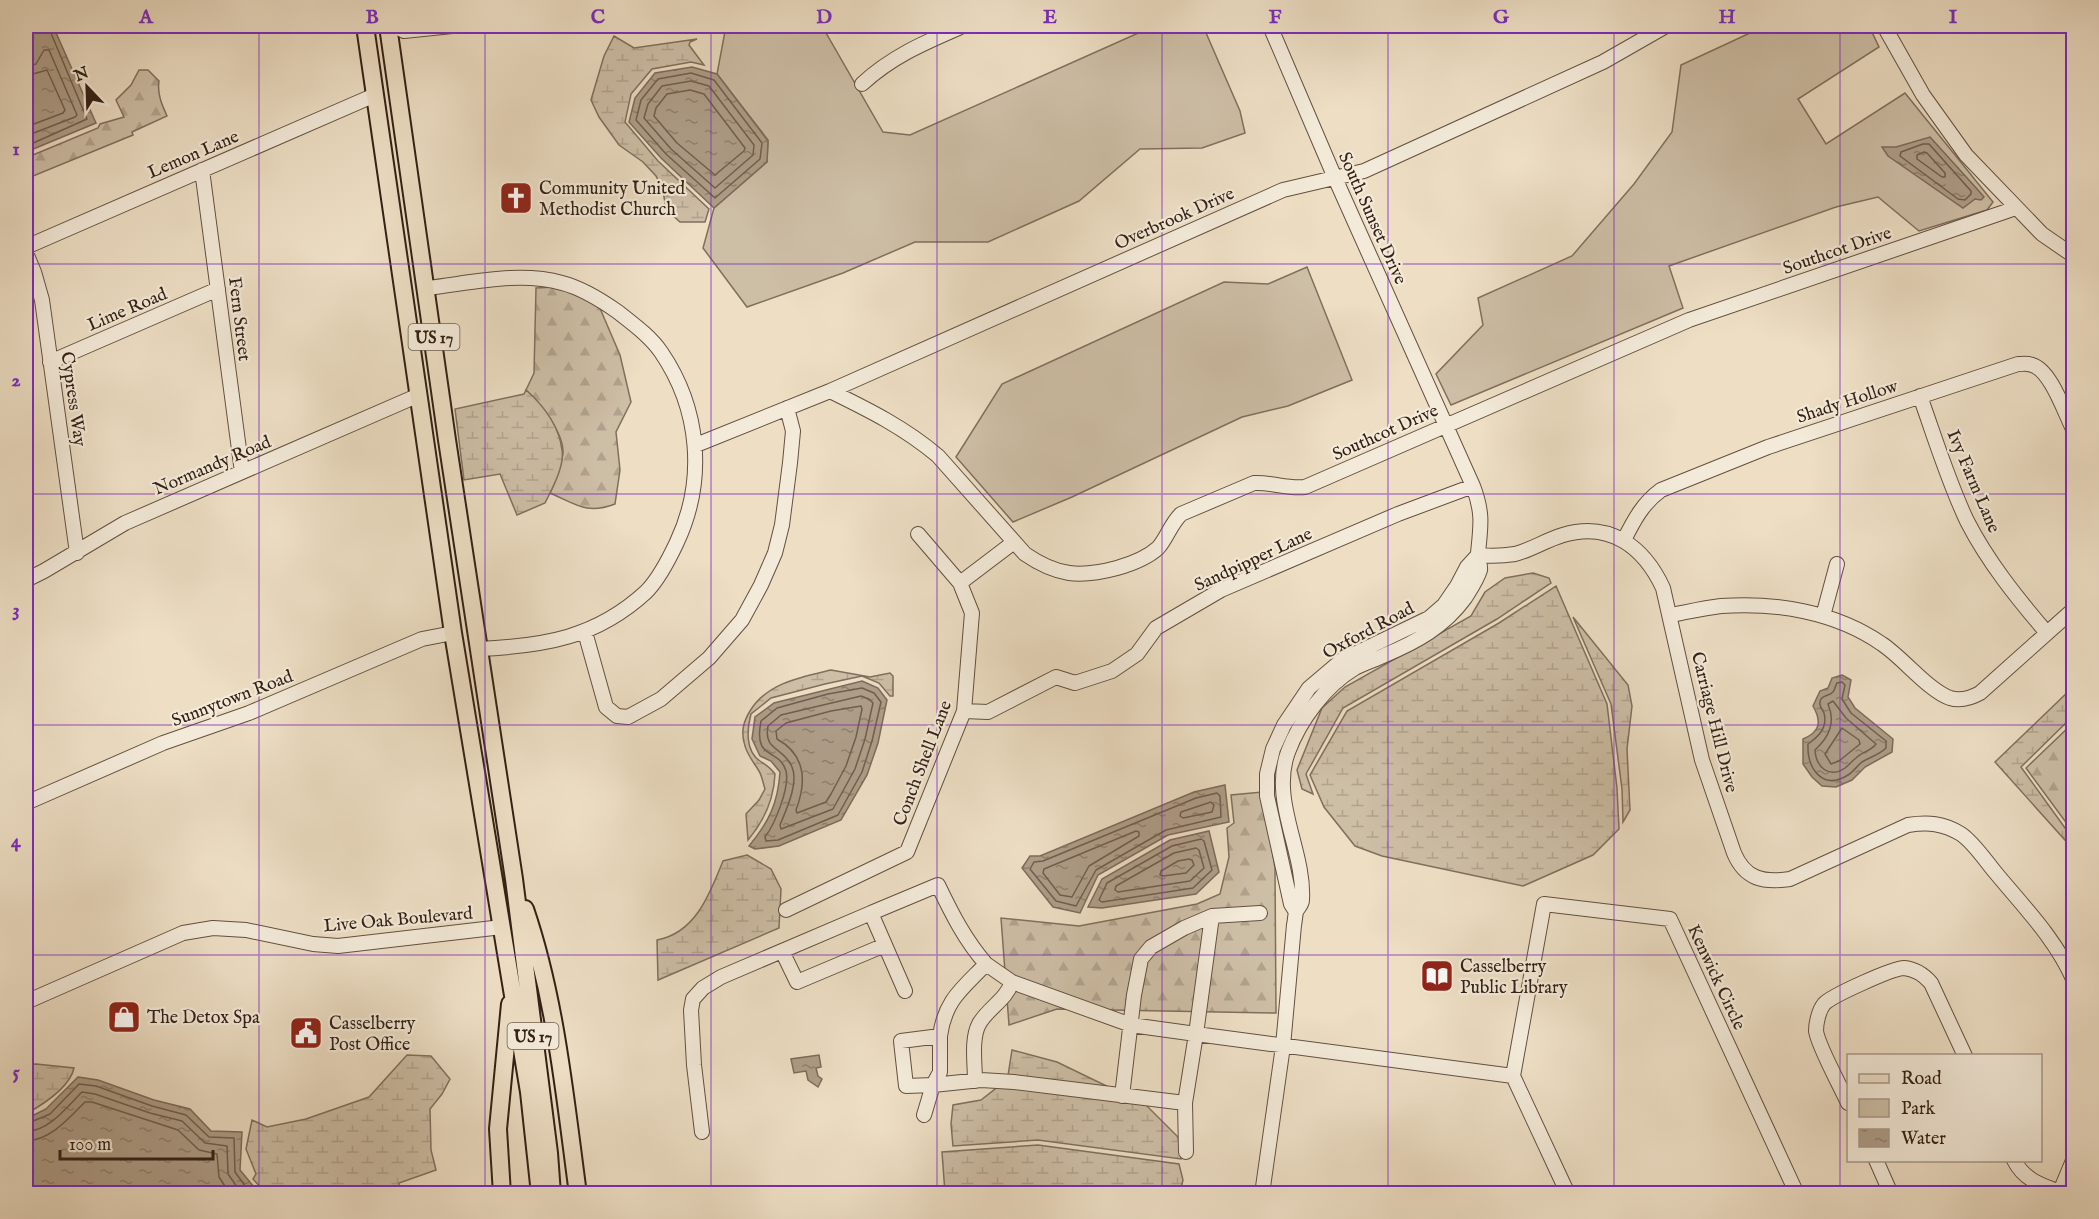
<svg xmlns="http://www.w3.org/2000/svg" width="2099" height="1219" font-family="'IM FELL English',serif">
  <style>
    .green { fill: #cdbea6; stroke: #806f5e; stroke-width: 1.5 }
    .forest { fill: url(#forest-firs); stroke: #806f5e; stroke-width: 1.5 }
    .wetland { fill: url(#wetland-marsh); stroke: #806f5e; stroke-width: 1.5 }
    .water { fill: url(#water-ripples); stroke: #7d6b5a; stroke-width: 1.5 }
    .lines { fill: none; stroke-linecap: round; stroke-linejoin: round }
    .shore { stroke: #705e4e; stroke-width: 1.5 }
    .minor-casing { stroke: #625041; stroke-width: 16 }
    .major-casing { stroke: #332015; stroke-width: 20 }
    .minor { stroke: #f3ead9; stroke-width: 14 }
    .major { stroke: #eddec4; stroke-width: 16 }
    .grid { fill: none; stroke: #7b2cbf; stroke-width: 1.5; stroke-opacity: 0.55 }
    .labels { text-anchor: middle; stroke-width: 4.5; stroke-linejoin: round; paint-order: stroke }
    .shield { fill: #f3ead9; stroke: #6d5d50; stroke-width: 1.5 }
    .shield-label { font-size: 16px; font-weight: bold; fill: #332015 }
    .street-label { font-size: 18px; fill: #332015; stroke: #f3ead9 }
    .poi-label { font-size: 18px; fill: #332015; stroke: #f3ead9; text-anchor: start }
    .neatline { fill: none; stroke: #7b2cbf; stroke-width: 2 }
    .grid-label { font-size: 20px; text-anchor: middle; font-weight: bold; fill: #7b2cbf }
  </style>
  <defs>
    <pattern id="forest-firs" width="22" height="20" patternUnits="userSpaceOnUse" patternTransform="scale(1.5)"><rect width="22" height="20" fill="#cdbea6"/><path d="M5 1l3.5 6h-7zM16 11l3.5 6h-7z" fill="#b0a38e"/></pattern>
    <pattern id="wetland-marsh" width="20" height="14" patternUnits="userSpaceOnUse" patternTransform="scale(1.5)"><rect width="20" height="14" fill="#cdbea6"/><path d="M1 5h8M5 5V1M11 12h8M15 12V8" fill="none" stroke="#b0a38e"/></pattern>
    <pattern id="water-ripples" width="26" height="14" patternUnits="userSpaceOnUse" patternTransform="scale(1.5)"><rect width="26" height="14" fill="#ae9d88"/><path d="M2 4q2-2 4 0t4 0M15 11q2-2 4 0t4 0" fill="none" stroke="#8e806e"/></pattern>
  </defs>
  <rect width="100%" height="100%" fill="#eddec4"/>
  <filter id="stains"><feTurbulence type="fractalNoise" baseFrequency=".00333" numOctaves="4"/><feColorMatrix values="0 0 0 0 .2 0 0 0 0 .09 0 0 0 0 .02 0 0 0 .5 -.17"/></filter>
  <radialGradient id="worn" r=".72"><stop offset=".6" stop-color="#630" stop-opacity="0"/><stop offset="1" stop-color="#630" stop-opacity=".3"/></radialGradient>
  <!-- green -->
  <path class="green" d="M726 26H822L883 132 910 135 1154 26H1203L1240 111 1245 133 1202 148 1140 149 1079 201 988 242H915L843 273 747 307 703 248 714 208 767 162 768 140 717 74Z
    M1765 26H1869L1879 47 1798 99 1826 144 1905 93 1993 202 1987 210 1919 231 1878 197 1836 207 1669 266 1683 308 1451 405 1436 374 1483 325 1478 298 1572 256 1634 184 1672 132 1681 65Z
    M1307 267 1352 380 1288 406 1242 417 1072 497 1013 522 956 457 1002 384 1224 282 1268 284Z"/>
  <!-- forest -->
  <path class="forest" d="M139 70H148L159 81C157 94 162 105 167 116L132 132 133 135 26 179V156L33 155 98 128 100 124 124 117 116 100 131 85Z
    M555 287 568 291 599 306 620 355 631 402 616 432 620 470 615 504C586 515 576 504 550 493 556 481 561 467 563 453 564 433 540 403 526 390L534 373 536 288Z
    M2073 723V832L2026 768Z
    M1262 792 1275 867 1276 1013 1057 1009 1009 1025 1001 918 1079 926 1197 904 1220 894 1229 857 1227 828 1234 823 1231 795Z"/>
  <!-- wetland -->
  <path class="wetland" d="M614 36 634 48 697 39 690 42 689 45 704 65 691 62 652 69 631 94 625 122 658 161 709 209 705 222H680L666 209 663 191 656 176 643 162 619 145 599 117 591 100 604 56Z
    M526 390C543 405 559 426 562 450 565 465 552 489 545 503L517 515 500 474 464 480 455 409 524 394Z
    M1533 573 1549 578 1551 583 1497 619 1343 708 1306 774 1313 794 1302 789 1297 770 1322 708 1345 687 1471 616 1485 592 1505 578Z
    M1556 586 1607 704 1617 788 1619 829 1593 855 1523 886 1382 856 1355 846 1324 807 1310 775 1347 711 1499 623Z
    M1573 617 1628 685 1632 706 1627 749 1630 810 1623 822 1622 789 1611 704Z
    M831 670 870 677 890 673 893 676V696H890L879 683 862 676 825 684 771 698 751 714C747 729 745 751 760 761 766 765 770 767 775 774 774 799 764 821 748 840L746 814 759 800 765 789C763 783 762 776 759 771 753 761 746 754 744 742 741 730 744 721 750 711 767 683 801 677 831 670Z
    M2073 687V716L2021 767 2073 839V849L1995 762Z
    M747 855 771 869 781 889 779 928 658 980 657 940C696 933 710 893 723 861Z
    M1012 1050 1057 1062 1146 1105 1180 1139 1181 1159 1038 1140 953 1146 951 1124 953 1105 981 1100 999 1086 1007 1082Z
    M407 1055 431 1056 450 1079 442 1094 430 1109 431 1150 436 1170 399 1183V1193L267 1194 253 1179 256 1174 246 1149 252 1120 267 1127 306 1119 369 1097Z
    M36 1064 74 1068C70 1087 42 1105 26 1114V1065Z
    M1038 1145 1179 1164 1183 1180 1180 1193H945L942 1152Z"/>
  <!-- water -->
  <path class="water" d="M26 26H53L96 123 31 150H26V54L29 53 32 44Z
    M692 67 717 74 768 141 767 162 714 208 661 158 629 122 635 98 655 73Z
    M1930 137 1978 190 1984 197 1981 200 1975 199 1963 208 1888 156 1882 147H1896Z
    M1842 675 1851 680 1848 697 1855 708 1893 739 1892 752 1865 767 1852 780 1836 787 1822 786 1812 777 1803 764V739C1820 732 1822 722 1813 706L1820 691 1828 688 1832 678Z
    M862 681 878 688 887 700 878 743 867 775 841 820 779 846 755 849 749 846C769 822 778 803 780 772L771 761 760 756 752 739 755 717 774 703Z
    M1225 785 1229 822 1168 835 1098 875 1080 913 1053 907 1022 868 1030 856H1040L1194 792Z
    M1209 831 1219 872 1196 894 1102 908 1088 907 1102 879 1170 840Z
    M819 1055 821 1067 816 1068 818 1076 822 1079 818 1087 808 1080 806 1071 794 1073 791 1059Z
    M78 1077 98 1080 154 1100 190 1109 211 1131 242 1132 240 1170 259 1193H26V1119L46 1109Z"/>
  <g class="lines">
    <!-- shore -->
    <path class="shore" d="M26 67 36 64 44 50H49L77 115 75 117 26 136
      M691 73 714 80 762 143 760 159 715 198 666 154 636 120 641 100 658 79Z
      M26 76 47 70 65 110 63 113 26 127
      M691 81 709 86 754 145 753 155 715 188 671 149 644 118 648 104 662 86Z
      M690 90 704 94 745 148 744 151 715 175 677 143 654 116 656 108 667 94Z
      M26 144H31L87 119 48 26
      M1923 144H1929L1971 191V194L1965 200 1958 199 1900 156 1901 152Z
      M1924 152 1927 153 1945 173V177H1942L1917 159V155Z
      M1842 682 1845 685 1842 699 1851 713 1886 741V748C1879 755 1870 757 1862 762 1857 766 1853 772 1848 775 1823 791 1807 769 1808 744 1818 737 1828 728 1824 713 1823 711 1820 707 1820 704 1819 695 1828 697 1833 692 1835 690 1835 686 1837 683Z
      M862 688 874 693 881 702 872 741 862 772 838 815 778 840 766 841 765 837C775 824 790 787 786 771 779 747 753 762 761 721L777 708 828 694Z
      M861 696 869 699 873 703 865 739 855 769 833 809 781 829 780 825C786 810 799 783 792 767 784 747 763 751 768 726L781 715Z
      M1833 701 1846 718 1876 744C1871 751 1862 752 1856 758 1852 761 1849 765 1845 768 1829 779 1816 767 1815 750 1829 737 1836 723 1828 704Z
      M861 706 862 709 856 737 846 766 831 794 826 802 797 813 796 810C807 781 806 755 777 739L776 731 786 723 831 711Z
      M1842 728 1859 740 1860 744 1839 761 1831 764 1825 754Z
      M1217 793 1220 796 1221 817 1166 830 1096 870 1076 906 1056 901 1030 869 1034 862 1043 861 1196 798Z
      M1211 802 1214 805 1212 812 1183 818 1180 816 1181 812Z
      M1136 831 1139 832V836L1089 866 1072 897 1060 895 1043 873 1044 869Z
      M1201 839 1204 841 1212 870 1193 888 1102 902 1099 900 1107 883 1172 846Z
      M1196 848 1199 850 1204 868 1190 881 1118 892 1115 890 1116 886 1174 853Z
      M1189 859 1192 860 1194 865 1186 873 1163 876 1160 875 1161 871 1178 861Z
      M26 1124 50 1114 79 1084 96 1086 152 1106 186 1115 209 1137 234 1138 235 1172 251 1194
      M26 1132C50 1130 66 1108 82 1092L95 1094 150 1113 182 1121 205 1143 227 1146 228 1174 242 1194
      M26 1141C51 1140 69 1118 85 1102H92L178 1130 199 1150 217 1154 219 1177 230 1194"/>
    <!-- minor casing -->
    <g class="minor-casing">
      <path id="minor" d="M394 26 404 31 452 26
        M1884 26 1923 95 1966 155 2042 234 2074 256
        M862 84C892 56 926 42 963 26
        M202 170 242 472
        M26 247 375 95
        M26 253 34 272 42 300 77 553
        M427 288C471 283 519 271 562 283 582 288 601 300 618 312 633 324 650 336 661 352 700 409 706 480 677 542 670 557 658 580 646 592 596 638 544 646 479 649
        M50 362 218 289
        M830 391C869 410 905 428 938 456L1025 554C1057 576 1080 578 1117 568 1131 564 1147 558 1158 548 1167 538 1170 525 1181 514L1254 483C1271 482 1287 489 1305 487L1689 320 2016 208
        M1920 396C1935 438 1948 481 1967 521 1988 562 2017 598 2047 633
        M696 445 830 391 1283 190 1364 171 1603 62 1666 26
        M1624 540C1634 520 1643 503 1661 490L1768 447 2018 364C2022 364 2028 363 2032 365 2051 370 2065 414 2074 431
        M1478 555C1490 556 1502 556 1515 554 1531 550 1546 540 1563 535 1610 521 1644 547 1663 588L1702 760 1734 853C1745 879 1763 883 1790 879L1908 825C1928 822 1943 823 1961 834 1974 843 1985 860 1995 872 2023 906 2056 939 2074 981
        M26 580 44 571 125 523 419 395
        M960 583 1014 542
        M1671 615C1687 612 1704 608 1721 606 1776 602 1836 612 1882 644 1902 657 1929 691 1950 698 1960 701 1971 698 1980 693L2074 609
        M1823 616 1837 564
        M585 632 606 707 617 716 628 717 661 699 709 658 742 620 761 585 775 553 782 525 790 463 793 431 787 408
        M964 711 988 712 1056 677 1075 683 1112 671 1137 654 1156 628 1221 590 1398 514 1473 486
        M26 803 163 743 249 713 422 639 453 633
        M786 910 907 852 964 711 972 613 960 583 918 534
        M1296 912 1291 904 1267 796V774L1273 749 1284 725 1309 688 1342 660 1429 618 1444 605 1457 586 1467 567 1478 555
        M782 951 797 982 885 945
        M1012 982 1131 1025 1196 1034 1212 916
        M905 991 871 913 938 885C952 914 965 940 986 964
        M26 1002 183 933 213 928 246 930 313 944 338 946 502 927
        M940 1036C945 1000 962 989 986 964L1012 982C1006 1000 988 1008 979 1024 971 1039 975 1064 975 1081
        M940 1036V1072L933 1085 906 1086 901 1041Z
        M1513 1076 1544 904 1670 919 1797 1194
        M1122 1096 1134 995 1141 959 1151 947 1184 928 1212 916 1260 913
        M1185 1103 1186 1152
        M1848 1103C1841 1087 1818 1046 1816 1031 1816 1023 1819 1010 1824 1004 1831 996 1893 968 1904 968 1916 969 1924 975 1931 983L1965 1056
        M924 1115 933 1085 981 1080 1014 1082 1185 1103 1196 1034 1513 1076 1568 1194
        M702 1132 694 1065 691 1010 693 999 703 988 721 977 871 913
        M1876 1160 1891 1194
        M2014 1160C2024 1180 2041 1185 2060 1192
        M1262 1194 1283 1046 1294 925C1295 921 1295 916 1296 912 1298 907 1302 905 1302 900 1305 851 1270 801 1288 752 1300 720 1325 686 1355 668 1364 663 1375 660 1385 655 1416 642 1444 627 1465 598 1470 590 1477 580 1480 570 1481 565 1477 558 1478 553 1481 525 1483 512 1473 486L1335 178 1270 26
        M2059 1194 2074 1158"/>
    </g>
    <!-- major casing -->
    <g class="major-casing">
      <path id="major" d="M365 26 453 633 529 1092 540 1194
        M388 26 447 440 514 879 549 1153 552 1194
        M525 909C556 1000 565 1098 578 1194
        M502 1194 498 1129 510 1004"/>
    </g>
    <!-- minor -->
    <use href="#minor" class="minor"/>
    <!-- major -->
    <use href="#major" class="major"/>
  </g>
  <!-- grid -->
  <path class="grid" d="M259 26V1194M485 26V1194M711 26V1194M937 26V1194M1162 26V1194M1388 26V1194M1614 26V1194M1840 26V1194M26 264H2074M26 494H2074M26 725H2074M26 955H2074"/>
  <!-- icons -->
  <defs>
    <g id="church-square" transform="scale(1.725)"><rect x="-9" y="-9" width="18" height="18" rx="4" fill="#8f2418" stroke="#f3ead9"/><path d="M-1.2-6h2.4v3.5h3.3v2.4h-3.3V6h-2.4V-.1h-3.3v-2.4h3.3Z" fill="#fff"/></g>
    <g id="library-square" transform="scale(1.725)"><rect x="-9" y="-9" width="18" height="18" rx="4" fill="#8f2418" stroke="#f3ead9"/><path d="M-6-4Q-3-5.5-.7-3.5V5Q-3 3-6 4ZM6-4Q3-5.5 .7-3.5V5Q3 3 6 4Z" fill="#fff"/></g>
    <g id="shop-square" transform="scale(1.725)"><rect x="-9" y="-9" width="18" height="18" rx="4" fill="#8f2418" stroke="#f3ead9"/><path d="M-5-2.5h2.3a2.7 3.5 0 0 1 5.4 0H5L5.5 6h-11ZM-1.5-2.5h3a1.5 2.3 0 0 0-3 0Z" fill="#fff"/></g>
    <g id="civic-square" transform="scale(1.725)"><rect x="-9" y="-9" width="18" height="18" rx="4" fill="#8f2418" stroke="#f3ead9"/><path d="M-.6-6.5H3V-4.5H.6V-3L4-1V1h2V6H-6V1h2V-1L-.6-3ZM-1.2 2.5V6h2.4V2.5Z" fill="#fff"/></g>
  </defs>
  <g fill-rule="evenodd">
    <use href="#church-square" x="516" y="198"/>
    <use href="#library-square" x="1437" y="976"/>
    <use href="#shop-square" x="124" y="1017"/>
    <use href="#civic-square" x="306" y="1033"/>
  </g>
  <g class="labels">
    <!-- shield labels -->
    <g class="shield">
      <rect x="408.5" y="324" width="51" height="26" rx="4.5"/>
      <rect x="507.5" y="1023" width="51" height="26" rx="4.5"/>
    </g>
    <g class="shield-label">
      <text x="434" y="343">US 17</text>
      <text x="533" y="1042">US 17</text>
    </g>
    <!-- street labels -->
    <g class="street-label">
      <text transform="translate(193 154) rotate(-23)" y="6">Lemon Lane</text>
      <text transform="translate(1174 218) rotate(-24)" y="6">Overbrook Drive</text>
      <text transform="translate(1373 218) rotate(66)" y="6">South Sunset Drive</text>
      <text transform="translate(1837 250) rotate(-19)" y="6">Southcot Drive</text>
      <text transform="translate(127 309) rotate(-23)" y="6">Lime Road</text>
      <text transform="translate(240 319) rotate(83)" y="6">Fern Street</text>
      <text transform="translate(74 399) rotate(82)" y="6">Cypress Way</text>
      <text transform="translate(1847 401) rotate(-18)" y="6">Shady Hollow</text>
      <text transform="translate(1385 432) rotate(-24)" y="6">Southcot Drive</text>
      <text transform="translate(212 465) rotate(-23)" y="6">Normandy Road</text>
      <text transform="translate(1974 481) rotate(67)" y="6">Ivy Farm Lane</text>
      <text transform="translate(1253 559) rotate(-25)" y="6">Sandpipper Lane</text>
      <text transform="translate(1368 630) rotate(-28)" y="6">Oxford Road</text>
      <text transform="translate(232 698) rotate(-21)" y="6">Sunnytown Road</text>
      <text transform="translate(1715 722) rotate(76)" y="6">Carriage Hill Drive</text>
      <text transform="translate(922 763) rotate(-69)" y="6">Conch Shell Lane</text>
      <text transform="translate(398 919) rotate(-5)" y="6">Live Oak Boulevard</text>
      <text transform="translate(1717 977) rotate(65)" y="6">Kenwick Circle</text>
    </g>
    <!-- poi labels -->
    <g class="poi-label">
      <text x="539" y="194">Community United<tspan x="539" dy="21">Methodist Church</tspan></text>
      <text x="1460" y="972">Casselberry<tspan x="1460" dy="21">Public Library</tspan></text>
      <text x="147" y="1023">The Detox Spa</text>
      <text x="329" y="1029">Casselberry<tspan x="329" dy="21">Post Office</tspan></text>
    </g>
  </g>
  <!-- margin -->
  <rect width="2099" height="1219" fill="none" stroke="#eddec4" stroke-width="66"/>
  <!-- legend -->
  <rect x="1847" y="1054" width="195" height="108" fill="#f3ead9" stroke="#a6998b" stroke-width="1.5"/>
  <rect x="1859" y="1074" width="30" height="9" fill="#eddec4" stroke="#a6998b" stroke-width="1.5"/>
  <text x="1901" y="1084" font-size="18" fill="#332015">Road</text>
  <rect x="1859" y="1099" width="30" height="18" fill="#cdbea6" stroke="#a6998b" stroke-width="1.5"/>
  <text x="1901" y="1114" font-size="18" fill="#332015">Park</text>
  <rect x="1859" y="1129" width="30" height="18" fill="url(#water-ripples)" stroke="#a6998b" stroke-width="1.5"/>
  <text x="1901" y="1144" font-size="18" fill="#332015">Water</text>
  <!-- north arrow -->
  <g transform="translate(87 87) rotate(337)" stroke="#f3ead9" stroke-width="4.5" paint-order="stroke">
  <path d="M0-4.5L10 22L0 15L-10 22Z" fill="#332015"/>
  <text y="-9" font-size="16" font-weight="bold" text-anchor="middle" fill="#332015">N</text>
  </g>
  <!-- scale -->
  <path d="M60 1150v9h153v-9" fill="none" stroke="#332015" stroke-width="3"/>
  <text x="69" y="1150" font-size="18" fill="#332015" stroke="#f3ead9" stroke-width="4.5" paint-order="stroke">100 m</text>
  <rect x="33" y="33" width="2033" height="1153" class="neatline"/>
  <g class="grid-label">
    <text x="146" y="23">A</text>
    <text x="372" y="23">B</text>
    <text x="598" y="23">C</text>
    <text x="824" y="23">D</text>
    <text x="1050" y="23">E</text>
    <text x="1275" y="23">F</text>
    <text x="1501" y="23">G</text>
    <text x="1727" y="23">H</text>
    <text x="1953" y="23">I</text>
    <text x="16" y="155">1</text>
    <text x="16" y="386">2</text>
    <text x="16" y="616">3</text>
    <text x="16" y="847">4</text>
    <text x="16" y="1078">5</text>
  </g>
  <rect width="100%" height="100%" filter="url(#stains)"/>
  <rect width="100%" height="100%" fill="url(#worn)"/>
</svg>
